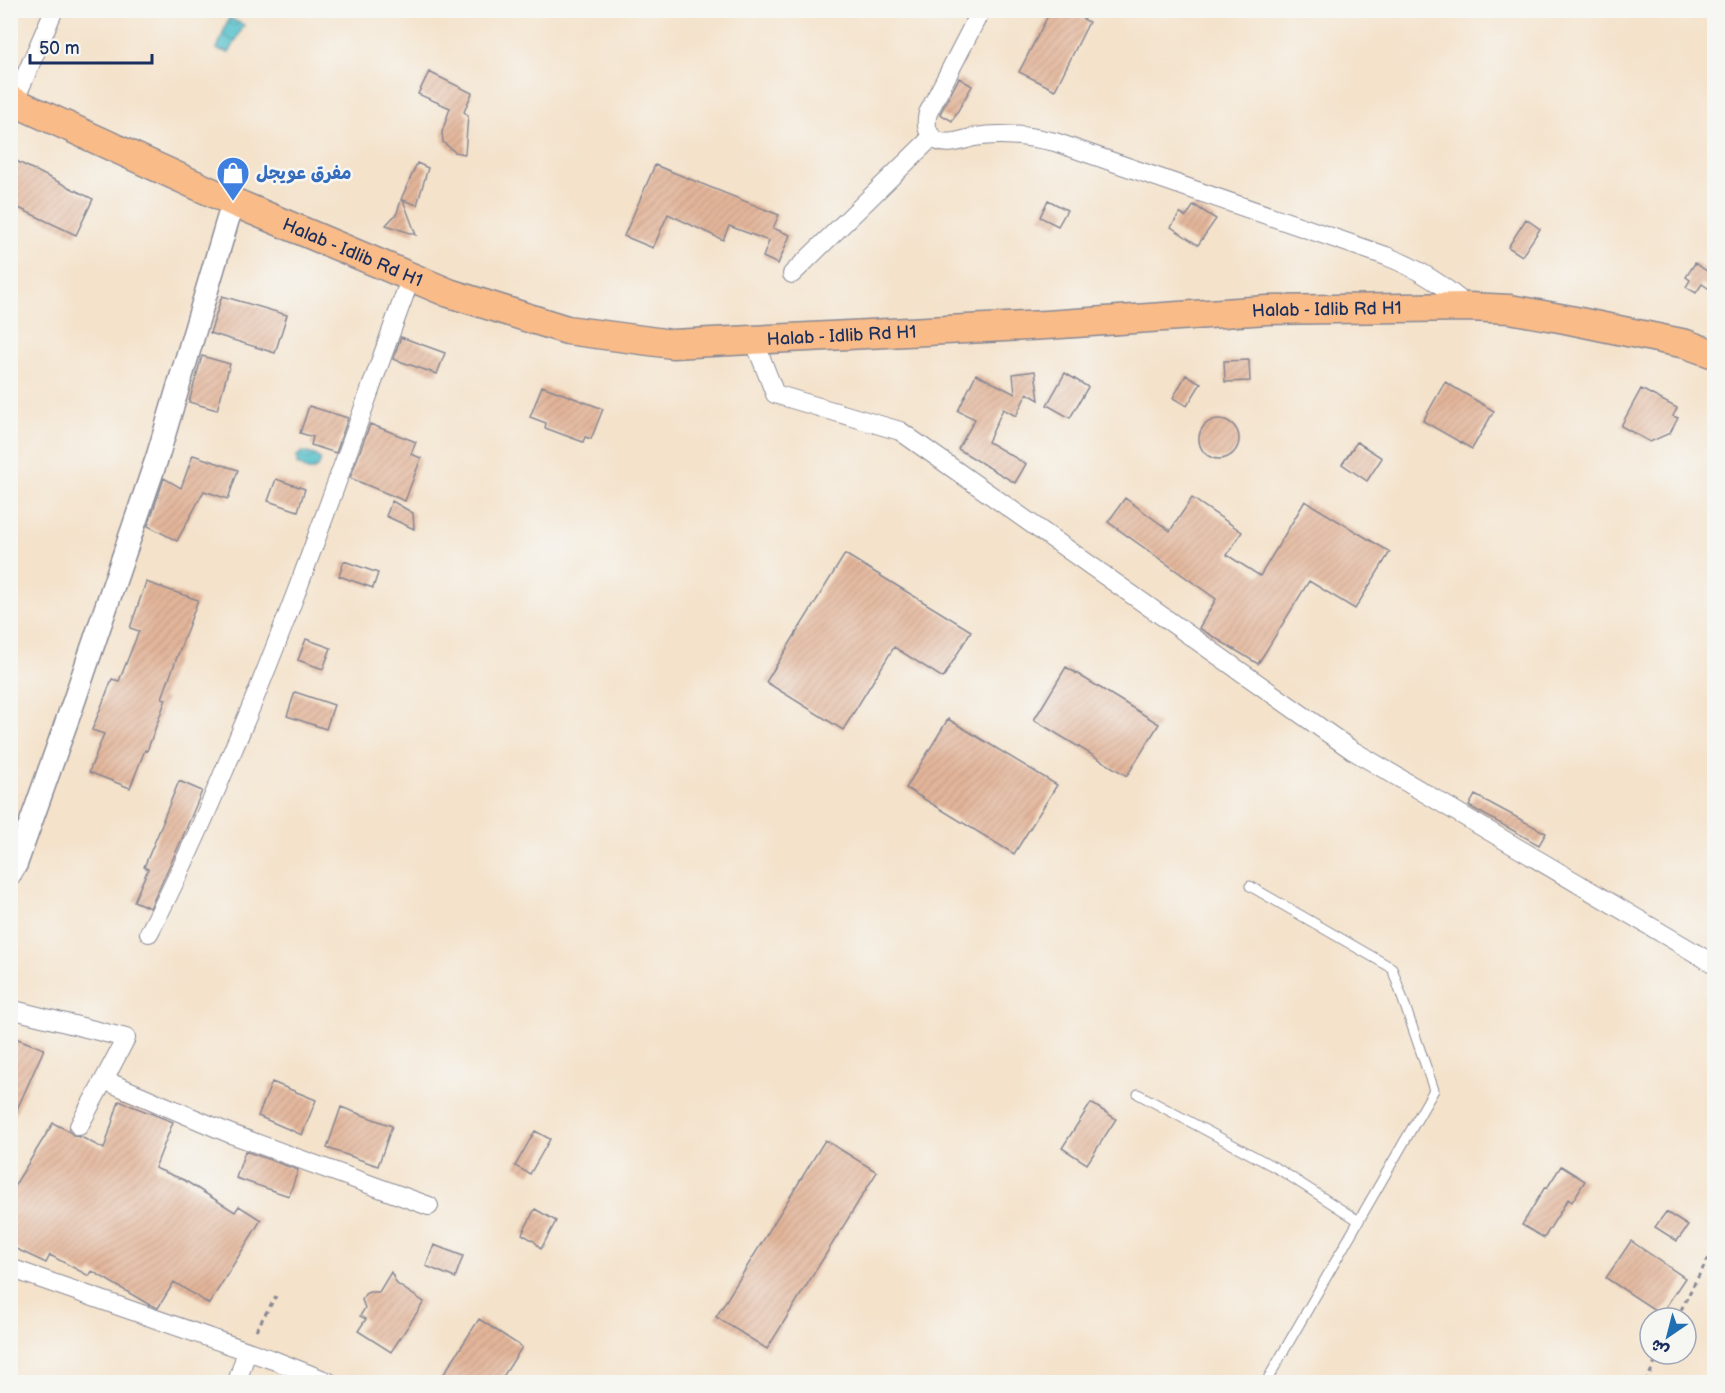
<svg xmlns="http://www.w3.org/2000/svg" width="1725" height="1393" font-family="'Balsamiq Sans','Playpen Sans Arabic',sans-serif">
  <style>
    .water { fill: url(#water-waves); stroke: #387894; stroke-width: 1.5 }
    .building { fill: url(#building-hatch) }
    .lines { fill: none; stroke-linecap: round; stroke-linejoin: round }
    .service-casing { stroke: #888894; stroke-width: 11 }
    .minor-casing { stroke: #888894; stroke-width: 20 }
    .tertiary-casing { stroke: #888894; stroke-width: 25 }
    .trunk-casing { stroke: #888894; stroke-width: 31 }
    .path { stroke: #888894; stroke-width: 3; stroke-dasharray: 4.5 4.5; stroke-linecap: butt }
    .service { stroke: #fff; stroke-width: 9 }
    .minor { stroke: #fff; stroke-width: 18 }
    .tertiary { stroke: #fff; stroke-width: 22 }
    .trunk { stroke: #f9bc89; stroke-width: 28 }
    .labels { text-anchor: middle; stroke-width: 5; stroke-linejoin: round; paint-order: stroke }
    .shop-label { font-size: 18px; font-weight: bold; fill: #366cbe; stroke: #f6f6f2; text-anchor: start }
    .street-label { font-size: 18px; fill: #1b2f5e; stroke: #f6f6f2 }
  </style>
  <defs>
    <pattern id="water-waves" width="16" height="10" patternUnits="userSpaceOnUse" patternTransform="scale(1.5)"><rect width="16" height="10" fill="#54c1cb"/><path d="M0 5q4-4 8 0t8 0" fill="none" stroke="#459da8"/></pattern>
    <pattern id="building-hatch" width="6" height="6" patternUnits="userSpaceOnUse" patternTransform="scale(1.5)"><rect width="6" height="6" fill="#e3b59a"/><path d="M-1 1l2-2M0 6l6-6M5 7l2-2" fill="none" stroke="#c29c87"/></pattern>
  </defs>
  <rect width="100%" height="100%" fill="#f6f6f2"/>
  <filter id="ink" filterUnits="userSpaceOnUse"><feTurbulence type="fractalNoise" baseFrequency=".0167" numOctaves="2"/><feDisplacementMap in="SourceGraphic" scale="12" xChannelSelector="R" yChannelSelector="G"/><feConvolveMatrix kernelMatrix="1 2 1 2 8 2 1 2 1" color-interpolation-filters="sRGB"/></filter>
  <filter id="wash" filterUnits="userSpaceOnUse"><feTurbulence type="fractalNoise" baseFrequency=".008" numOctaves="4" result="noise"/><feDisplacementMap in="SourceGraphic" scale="24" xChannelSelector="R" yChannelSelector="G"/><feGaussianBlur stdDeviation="1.35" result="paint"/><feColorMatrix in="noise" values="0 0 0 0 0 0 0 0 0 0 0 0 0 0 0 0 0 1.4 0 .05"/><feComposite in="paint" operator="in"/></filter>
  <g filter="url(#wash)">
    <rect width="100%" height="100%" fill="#f4e2ca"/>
    <!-- water -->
    <path class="water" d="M229 18 244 25 229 53 217 49Z
      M302 452 315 455 321 460 319 465 314 470H308L297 464V456Z"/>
    <g id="blocks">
      <!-- building -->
      <path class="building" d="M1051 10H1066L1089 22 1055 90 1019 72Z
        M429 72 472 93 464 112 468 115 465 154 455 152 443 142 442 132 450 108 418 94Z
        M959 78 972 86 952 121 940 114Z
        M10 158 93 199 76 235 10 204Z
        M417 163 428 168 417 205 403 200 416 235 386 225 397 213 402 197Z
        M655 165 779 215 773 228 790 235 778 264 763 257 769 241 729 226 723 240 668 214 653 248 624 236Z
        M1048 200 1067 210 1058 226 1040 217Z
        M1194 205 1216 219 1198 245 1171 227 1180 213 1186 217Z
        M1526 219 1540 229 1522 256 1508 247Z
        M1695 263 1714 276V292L1702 284 1696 293 1686 287 1690 280 1686 277Z
        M222 296 287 315 275 353 210 333Z
        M401 337 445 353 437 374 393 359Z
        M202 356 230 364 217 410 189 402Z
        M1249 360 1250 381 1225 382 1224 361Z
        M1035 371 1039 400 1027 393 1016 416 1003 409 988 442 1026 464 1015 483 958 449 975 419 958 411 976 374 1015 394 1013 374Z
        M1065 373 1088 387 1070 418 1047 405Z
        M1186 375 1201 383 1187 406 1173 398Z
        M1445 382 1494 411 1472 449 1423 421Z
        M542 386 603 409 591 439 585 437 583 442 545 428 546 423 530 417Z
        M1641 389 1677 408 1673 416 1678 418 1670 433 1650 442 1621 426Z
        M309 406 348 418 336 453 311 445 313 437 300 433Z
        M1199 439a20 20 0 1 1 40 0a20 20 0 1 1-40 0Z
        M370 424 416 442 411 454 421 458 405 501 350 478Z
        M1357 442 1382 458 1367 481 1342 464Z
        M193 455 238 470 228 499 204 491 177 541 148 526 164 478 181 488Z
        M276 479 305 489 298 511 268 501Z
        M1125 498 1170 531 1192 498 1242 532 1227 555 1260 576 1305 501 1390 552 1355 609 1309 581 1258 664 1199 628 1216 599 1108 522Z
        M392 501 413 513 414 529 386 516Z
        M845 554 971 631 943 678 894 647 843 730 766 682Z
        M344 561 378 573 373 588 339 576Z
        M146 582 198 600 162 698 166 699 147 751 145 750 130 788 89 772 104 734 92 730 112 679 119 681 139 631 130 628Z
        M306 639 331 648 323 669 298 660Z
        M1066 667 1159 724 1127 776 1034 720Z
        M295 692 334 705 326 729 287 716Z
        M948 719 1057 785 1014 854 906 788Z
        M179 781 202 791 181 841 150 908 134 901 148 869 144 867 164 820H163Z
        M1475 795 1546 833 1539 845 1469 806Z
        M10 1036 44 1049 10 1125Z
        M272 1082 316 1100 302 1135 258 1116Z
        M119 1101 173 1122 155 1168 184 1180 235 1212 239 1206 261 1220 209 1304 174 1282 158 1308 148 1304 92 1271 89 1276 50 1255 46 1263 10 1246V1193L53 1123 69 1131 74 1136 81 1137 104 1149Z
        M1091 1103 1116 1119 1087 1164 1062 1148Z
        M341 1107 392 1126 378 1166 327 1148Z
        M535 1131 550 1139 530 1174 515 1166Z
        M825 1140 877 1172 767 1349 716 1317Z
        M245 1151 298 1170 289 1196 236 1178Z
        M1561 1166 1585 1181 1572 1202 1568 1199 1544 1238 1522 1225 1545 1187 1547 1188Z
        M535 1209 556 1221 541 1249 534 1241 522 1234Z
        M1666 1212 1688 1226 1677 1241 1655 1227Z
        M1631 1241 1685 1278 1661 1314 1606 1278Z
        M434 1245 463 1256 455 1278 426 1266Z
        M391 1272 397 1284 424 1302 391 1352 358 1331 366 1319 360 1316 365 1308 362 1300 365 1294 369 1292H379Z
        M479 1319 522 1347 499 1383H438Z"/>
    </g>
  </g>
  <g filter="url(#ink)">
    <use href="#blocks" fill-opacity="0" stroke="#888894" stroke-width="1.5"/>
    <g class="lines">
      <!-- service casing -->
      <g class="service-casing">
        <path id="service" d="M1250 886 1392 968 1434 1090 1266 1382
          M1138 1094 1280 1170 1359 1221"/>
      </g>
      <!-- minor casing -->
      <g class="minor-casing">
        <path id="minor" d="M981 10 928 113C925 124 927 136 938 141 950 146 964 139 975 137 1002 132 1029 136 1055 142L1386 256C1417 268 1443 284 1468 307
          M14 102 54 10
          M792 274 932 137
          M754 340 775 394 900 431 1352 750 1714 964
          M149 933C178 878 203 822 227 764 296 605 351 440 411 277
          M10 1009 126 1038 104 1080 231 1134 429 1206
          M79 1126 106 1076
          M10 1268 276 1361 329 1382
          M237 1382 247 1351"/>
      </g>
      <!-- tertiary casing -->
      <g class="tertiary-casing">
        <path id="tertiary" d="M10 874 16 864 74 701 158 455 233 202"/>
      </g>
      <!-- trunk casing -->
      <g class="trunk-casing">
        <g id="trunk">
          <path id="s1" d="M10 100 233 202 449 293 567 330 672 344 1046 325 1267 310 1468 307 1510 309 1565 319 1686 344 1714 354"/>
        </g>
      </g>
      <!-- path -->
      <path class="path" d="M1677 1318 1694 1284 1714 1249
        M256 1330 276 1296
        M1646 1382 1659 1354"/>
      <!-- service -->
      <use href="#service" class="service"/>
      <!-- minor -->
      <use href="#minor" class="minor"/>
      <!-- tertiary -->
      <use href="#tertiary" class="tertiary"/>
      <!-- trunk -->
      <use href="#trunk" class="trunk"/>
    </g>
  </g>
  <!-- icons -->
  <defs>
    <g id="shop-pin" transform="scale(1.725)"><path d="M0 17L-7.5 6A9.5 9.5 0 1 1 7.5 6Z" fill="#3f7fe0" stroke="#f6f6f2"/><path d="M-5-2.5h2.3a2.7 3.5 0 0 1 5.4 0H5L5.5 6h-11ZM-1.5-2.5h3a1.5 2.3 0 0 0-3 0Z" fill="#fff"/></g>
  </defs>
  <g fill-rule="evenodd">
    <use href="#shop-pin" x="233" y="173"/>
  </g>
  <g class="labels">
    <!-- shop labels -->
    <g class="shop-label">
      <text x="256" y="179">مفرق عويجل</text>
    </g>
    <!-- street labels -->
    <g class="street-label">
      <text dy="6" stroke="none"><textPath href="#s1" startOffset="375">Halab - Idlib Rd H1</textPath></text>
      <text dy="6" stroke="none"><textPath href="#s1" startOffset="1365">Halab - Idlib Rd H1</textPath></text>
      <text dy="6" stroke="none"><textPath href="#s1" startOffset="879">Halab - Idlib Rd H1</textPath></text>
    </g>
  </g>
  <!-- margin -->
  <rect width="1725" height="1393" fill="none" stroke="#f6f6f2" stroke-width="36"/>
  <!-- north arrow -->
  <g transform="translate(1668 1336) rotate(215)"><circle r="28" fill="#f6f6f2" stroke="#9ea6b7" stroke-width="1.5"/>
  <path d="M0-4.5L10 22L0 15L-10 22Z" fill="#1f6fb2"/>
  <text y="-9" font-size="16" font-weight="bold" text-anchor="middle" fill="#1b2f5e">ش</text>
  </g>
  <!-- scale -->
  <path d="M30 54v9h122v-9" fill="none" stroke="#1b2f5e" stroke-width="3"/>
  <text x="39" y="54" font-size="18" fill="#1b2f5e" stroke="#f6f6f2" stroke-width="4.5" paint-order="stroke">50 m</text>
</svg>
